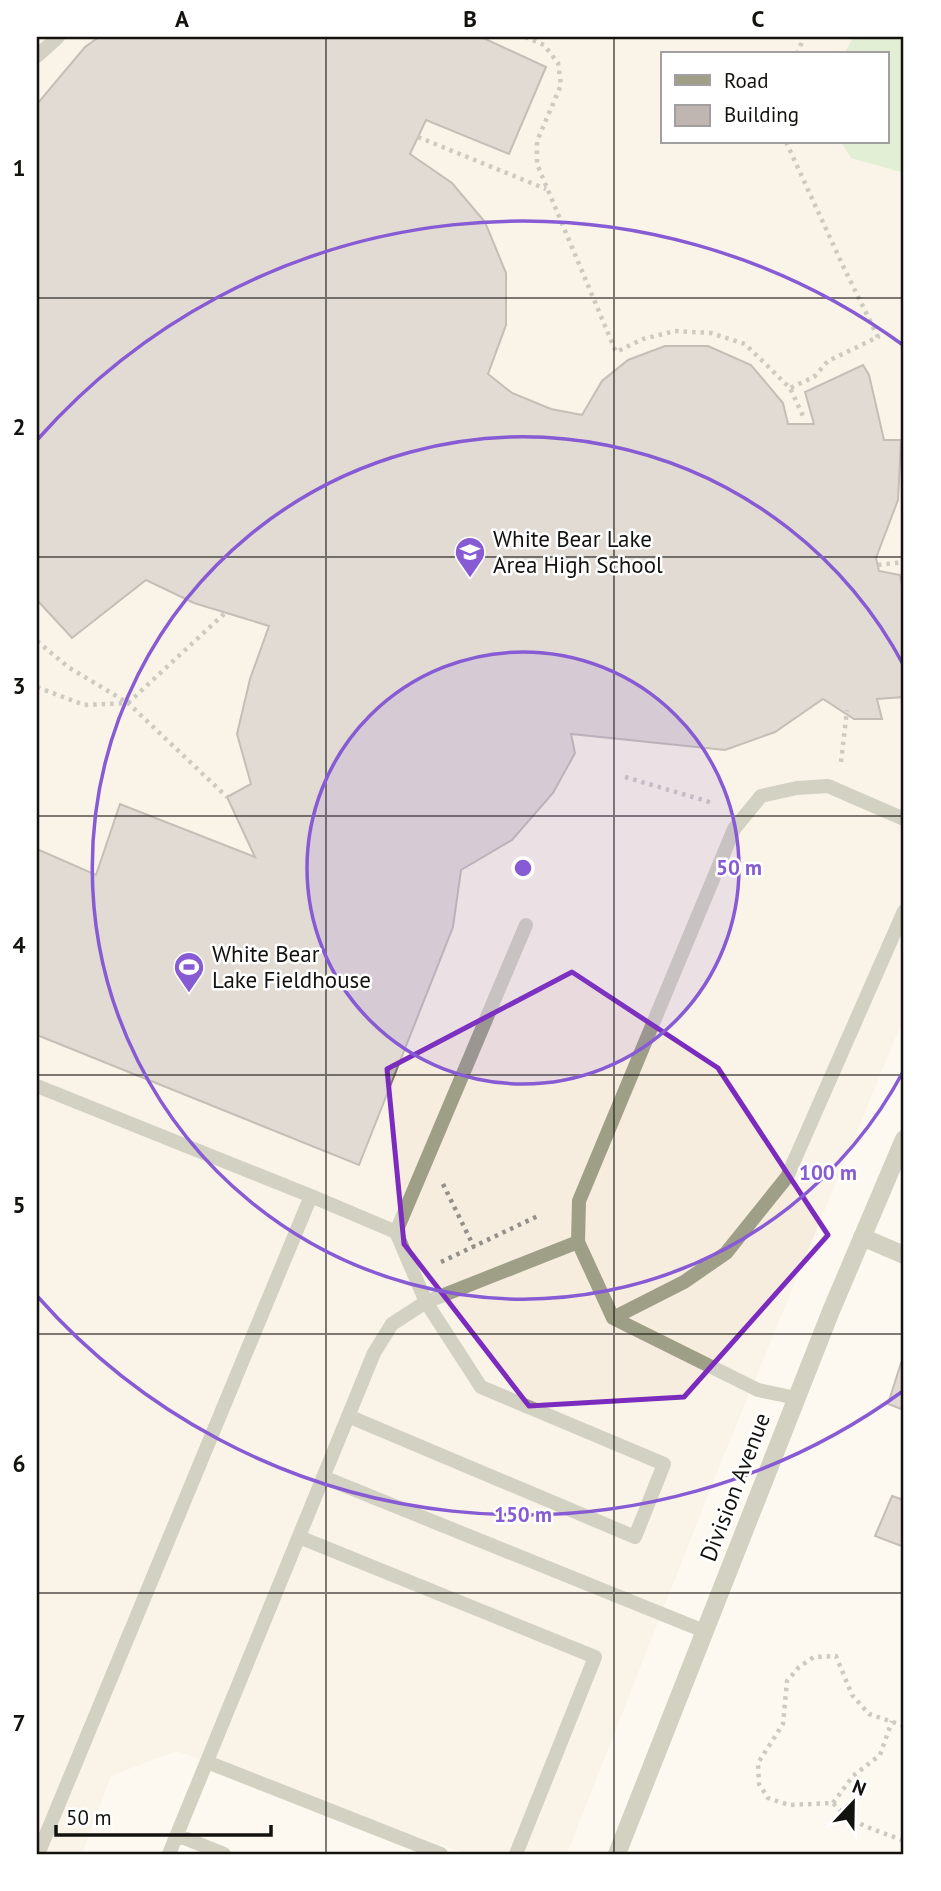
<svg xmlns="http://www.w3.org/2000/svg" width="941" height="1891" font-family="'PT Sans',sans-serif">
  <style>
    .built { fill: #f7edde; fill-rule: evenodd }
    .water { fill: #c2e3b4 }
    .building { fill: #c0b6b1; stroke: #7f7671; stroke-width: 2 }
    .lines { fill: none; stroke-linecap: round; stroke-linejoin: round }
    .path { stroke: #939089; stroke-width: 4.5; stroke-dasharray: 3.5 5; stroke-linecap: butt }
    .service { stroke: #9f9f88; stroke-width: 14 }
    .minor { stroke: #9f9f88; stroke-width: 18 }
    .tertiary { stroke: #9f9f88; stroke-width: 18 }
    .marked { fill: none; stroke: #7b2cbf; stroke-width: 5; stroke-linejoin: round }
    .grid { fill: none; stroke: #14120f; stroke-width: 2; stroke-opacity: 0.55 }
    .ring { fill: none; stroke: #875bd4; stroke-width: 3.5 }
    .labels { text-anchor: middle; stroke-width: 5; stroke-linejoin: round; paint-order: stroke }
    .poi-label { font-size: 23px; fill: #14120f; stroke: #fff; text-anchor: start }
    .street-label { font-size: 23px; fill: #14120f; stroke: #fff }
    .centre { fill: #875bd4; stroke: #fff; stroke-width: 3.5 }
    .ring-label { font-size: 21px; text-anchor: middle; font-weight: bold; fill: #875bd4; stroke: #fff; stroke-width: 5; stroke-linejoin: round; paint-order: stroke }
    .neatline { fill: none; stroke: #14120f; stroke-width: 2.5 }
    .grid-label { font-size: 23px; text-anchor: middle; font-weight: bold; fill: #14120f }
  </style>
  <rect width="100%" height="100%" fill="#fef9f0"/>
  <!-- built -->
  <path class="built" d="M37 37H904V1017L716 1475 567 1854H467L176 1751 111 1776 82 1854H37ZM663 54H887V142H663Z"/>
  <!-- water -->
  <path class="water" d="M860 37H904V173L851 158 841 142H887V54H844L853 38Z"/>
  <!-- building -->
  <path class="building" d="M99 37H481L546 67 509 154 426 120 410 154 452 183 485 222 506 273V325L488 374 512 393 551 409 582 415 602 381 628 360 665 346H708L751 365 783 403 788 424H814L805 392 863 365 869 375 884 440H901L898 500 876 558 879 571 900 575 904 596V697L877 699 882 719H854L823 699 775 732 725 750 571 734 575 753 553 793 512 840 461 870 453 927 359 1165 37 1035V849L96 875 120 804 255 857 227 797 251 784 237 734 250 679 269 626 194 603 146 580 72 638 37 600V104L85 47Z
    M901 1363 904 1364V1410L888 1404Z
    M892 1496 904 1500V1547L875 1536Z"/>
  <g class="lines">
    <!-- path -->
    <path class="path" d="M525 37 544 45 558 63 561 85 537 141V164L616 352 643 339 675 331 711 333 745 344 790 388 804 418
      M797 54 804 37
      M418 137 546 189
      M786 142 844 268 878 337 828 361 814 377 790 388
      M878 565 904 562
      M37 641 68 667 128 703 225 613
      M37 687 84 705 128 703 227 797
      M841 762 847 710
      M625 777 713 803
      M443 1184 474 1247
      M441 1262 540 1215
      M904 1726 869 1714 852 1695 836 1656 814 1657 799 1667 787 1681 783 1724 758 1763 759 1784 768 1798 789 1805 833 1803C853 1826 878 1830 904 1841
      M833 1803 853 1776 880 1755 892 1721"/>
    <!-- service -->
    <path class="service" d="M37 56 58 37
      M37 1086 311 1196 38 1854
      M311 1196 396 1232 426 1302 481 1387 664 1464 635 1537 348 1416
      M396 1232 526 925
      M613 1318 684 1282 726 1253 787 1177 904 911
      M796 1398 758 1390 613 1318 578 1242 579 1201 734 829 761 796 797 788 828 786 904 819
      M323 1477 704 1631
      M299 1537 595 1657 516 1854
      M207 1762 441 1854
      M177 1835 224 1854
      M169 1854 374 1353 392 1324 426 1302 578 1242"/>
    <!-- minor -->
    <path class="minor" d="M862 1237 904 1255"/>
    <!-- tertiary -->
    <path class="tertiary" d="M617 1854 831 1311 904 1139"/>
  </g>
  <!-- marked area -->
  <path d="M0 0H941V1891H0ZM572 972 718 1068 828 1235 684 1397 529 1406 404 1244 387 1069Z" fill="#fef9f0" fill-opacity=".55" fill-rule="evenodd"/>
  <path class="marked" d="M572 972 718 1068 828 1235 684 1397 529 1406 404 1244 387 1069Z"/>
  <!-- grid -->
  <path class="grid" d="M326 37V1854M614 37V1854M37 298H904M37 557H904M37 816H904M37 1075H904M37 1334H904M37 1593H904"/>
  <!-- distance rings -->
  <circle cx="523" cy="868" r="216" fill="#875bd4" fill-opacity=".12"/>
  <g class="ring">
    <circle cx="523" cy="868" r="216"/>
    <path d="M904 1070A431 431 0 1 1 904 666"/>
    <path d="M903 1391A647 647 0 0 1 38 1297M38 439A647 647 0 0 1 903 345"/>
  </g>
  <!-- icons -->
  <defs>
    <g id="school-pin" transform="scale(1.575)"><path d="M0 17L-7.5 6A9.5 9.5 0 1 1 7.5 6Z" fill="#875bd4" stroke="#fff"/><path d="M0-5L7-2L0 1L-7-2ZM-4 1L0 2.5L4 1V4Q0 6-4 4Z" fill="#fff"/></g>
    <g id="stadium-pin" transform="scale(1.575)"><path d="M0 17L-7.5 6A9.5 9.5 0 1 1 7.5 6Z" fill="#875bd4" stroke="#fff"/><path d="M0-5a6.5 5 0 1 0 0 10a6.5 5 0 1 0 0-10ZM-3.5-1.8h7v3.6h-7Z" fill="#fff"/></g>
  </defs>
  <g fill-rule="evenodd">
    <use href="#school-pin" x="470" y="552"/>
    <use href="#stadium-pin" x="189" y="967"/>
  </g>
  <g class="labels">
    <!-- poi labels -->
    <g class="poi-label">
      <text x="493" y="547">White Bear Lake<tspan x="493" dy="26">Area High School</tspan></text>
      <text x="212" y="962">White Bear<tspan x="212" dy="26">Lake Fieldhouse</tspan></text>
    </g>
    <!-- street labels -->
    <g class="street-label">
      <text transform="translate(735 1487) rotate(-69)" y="8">Division Avenue</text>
    </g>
  </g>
  <circle cx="523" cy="868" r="10" class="centre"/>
  <g class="ring-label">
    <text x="739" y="875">50 m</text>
    <text x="828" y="1180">100 m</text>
    <text x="523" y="1522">150 m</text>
  </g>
  <!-- border -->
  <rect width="941" height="1891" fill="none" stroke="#ffffff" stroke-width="77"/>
  <!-- legend -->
  <rect x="661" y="52" width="228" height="91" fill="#ffffff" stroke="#a1a09f" stroke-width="2"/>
  <rect x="675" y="75" width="35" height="10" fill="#9f9f88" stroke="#a1a09f" stroke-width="2"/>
  <text x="724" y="88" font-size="21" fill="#14120f">Road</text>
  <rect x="675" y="105" width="35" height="21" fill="#c0b6b1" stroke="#a1a09f" stroke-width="2"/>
  <text x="724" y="122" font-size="21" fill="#14120f">Building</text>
  <!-- north arrow -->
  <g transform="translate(853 1803) rotate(22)" stroke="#ffffff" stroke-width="5" paint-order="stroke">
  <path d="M0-5L12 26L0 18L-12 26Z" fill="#14120f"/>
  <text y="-10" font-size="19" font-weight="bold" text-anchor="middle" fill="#14120f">N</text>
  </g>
  <!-- scale -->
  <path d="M56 1825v10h215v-10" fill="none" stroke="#14120f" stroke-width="3.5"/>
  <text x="66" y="1825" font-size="21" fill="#14120f" stroke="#ffffff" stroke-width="5" paint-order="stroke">50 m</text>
  <rect x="38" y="38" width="864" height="1815" class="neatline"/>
  <g class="grid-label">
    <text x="182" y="27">A</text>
    <text x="470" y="27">B</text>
    <text x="758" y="27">C</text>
    <text x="19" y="176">1</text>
    <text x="19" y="435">2</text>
    <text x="19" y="694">3</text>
    <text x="19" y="953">4</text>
    <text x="19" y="1213">5</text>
    <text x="19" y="1472">6</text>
    <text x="19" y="1731">7</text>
  </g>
</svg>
